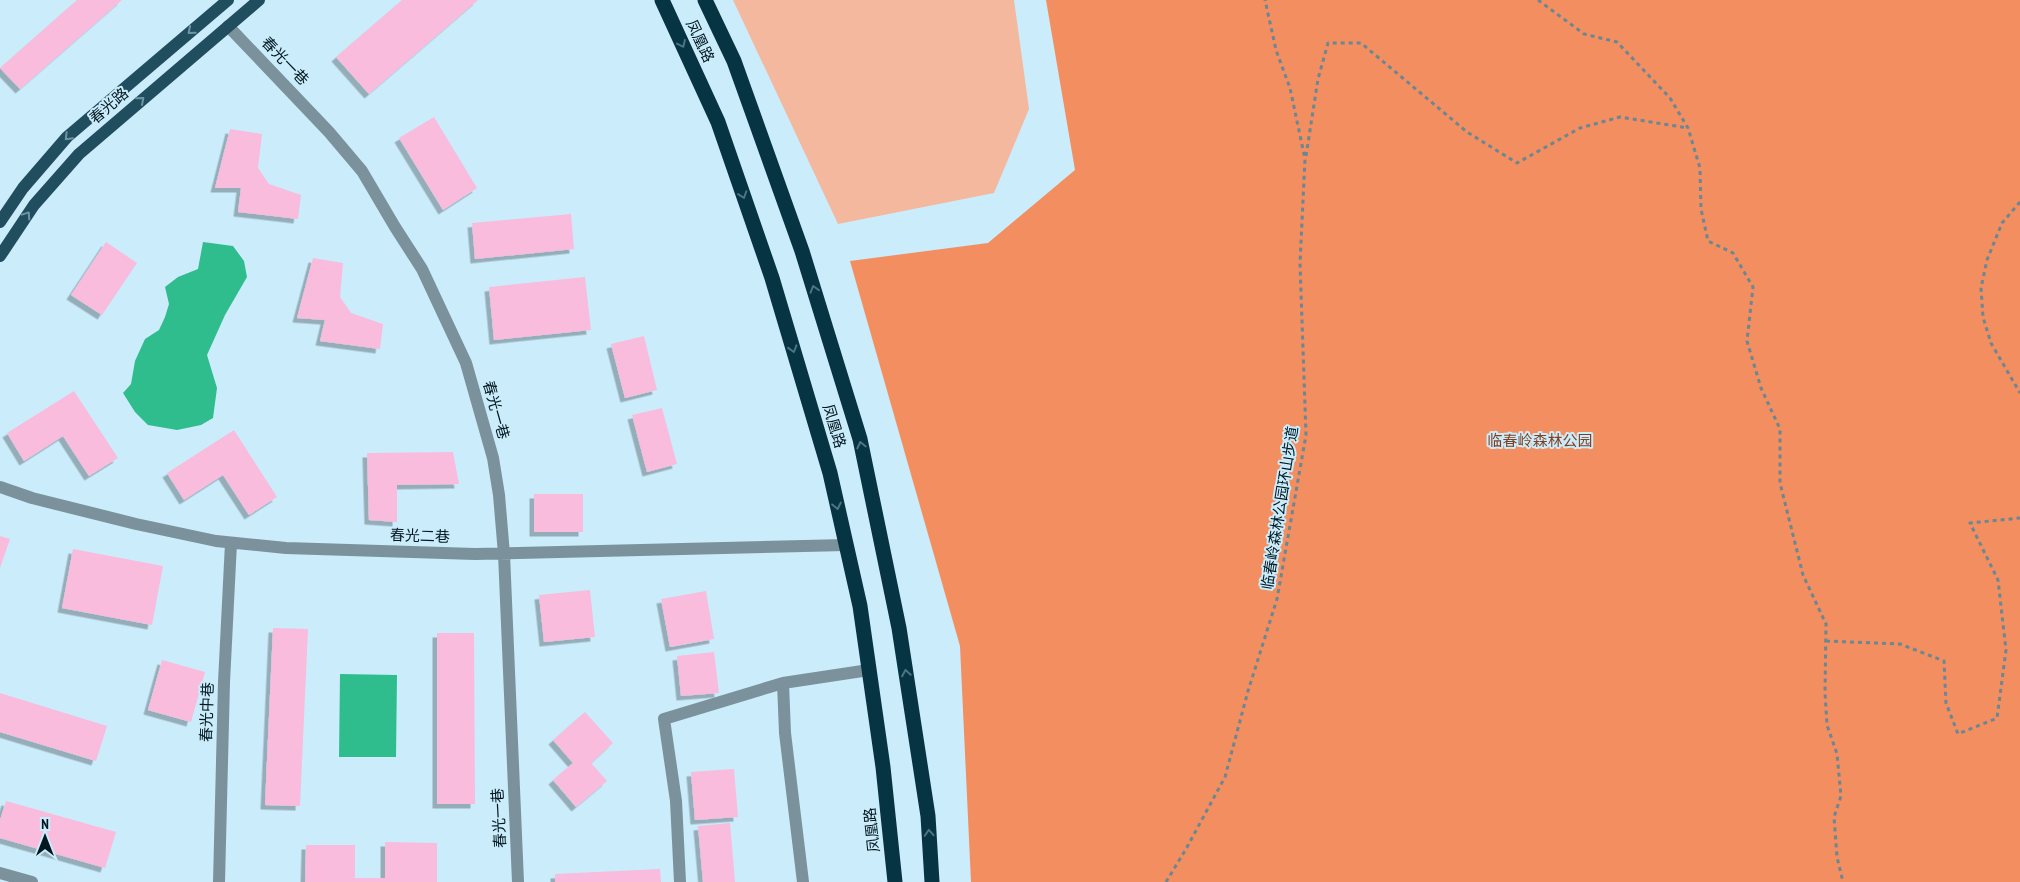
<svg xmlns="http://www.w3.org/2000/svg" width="2020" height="882" font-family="'PT Sans Narrow','Noto Sans SC',sans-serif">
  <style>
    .green { fill: #f3b89e }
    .forest { fill: #f28e5f }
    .water { fill: #30bd8e }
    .building { fill: #f9bcdd; filter: url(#shadow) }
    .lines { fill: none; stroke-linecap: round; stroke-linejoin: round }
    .path { stroke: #6b8793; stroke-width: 3; stroke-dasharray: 4 4; stroke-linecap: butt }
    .minor { stroke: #7b929c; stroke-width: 12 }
    .major { stroke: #214e5e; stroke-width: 12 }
    .highway { stroke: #073443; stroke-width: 15 }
    .oneway { stroke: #6e95a5 }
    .oneway2 { stroke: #4c7483 }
    .labels { text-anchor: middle; stroke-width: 4; stroke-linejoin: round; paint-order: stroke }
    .street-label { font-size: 15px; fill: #021720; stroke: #cbecfb }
    .park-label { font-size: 15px; fill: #803f1f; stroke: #cbecfb }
  </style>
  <defs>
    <filter id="shadow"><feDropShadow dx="-4.5" dy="4.5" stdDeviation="0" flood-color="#0004"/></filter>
  </defs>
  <rect width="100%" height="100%" fill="#cbecfb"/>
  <!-- green -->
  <path class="green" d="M733 0H1014L1029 109 994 193 838 224Z"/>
  <!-- forest -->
  <path class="forest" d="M1046 0H2020V882H971L960 646 850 261 988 243 1075 170Z"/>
  <!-- water -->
  <path class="water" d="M203 242 233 246 244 261 247 277 225 315 207 355 217 388 213 418 201 425 177 430 148 425 135 412 123 393 131 384 135 361 145 339 159 330 165 317 169 304 165 287 178 277 198 269Z
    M340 674 397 675 396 757H339Z"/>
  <!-- building -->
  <path class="building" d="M77 0H122L20 89 0 68Z
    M402 0H478L369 94 336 57Z
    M434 117 477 188 443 210 399 138Z
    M230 129 262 134 258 168 269 184 301 195 298 219 238 212 241 188H215Z
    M571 214 574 249 475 259 472 223Z
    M106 242 137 263 102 315 71 295Z
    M313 258 343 263 340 297 351 313 383 324 380 349 320 341 325 320 297 318Z
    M585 277 591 330 494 340 489 287Z
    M644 336 657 390 625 398 611 344Z
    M74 391 118 458 89 476 63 436 24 461 7 433Z
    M662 408 677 464 647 472 632 415Z
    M234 430 277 497 249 515 223 475 184 500 167 473Z
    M453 452 459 484 397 485V522L369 520 367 453Z
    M534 494H583V532H534Z
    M0 536 10 539 0 568Z
    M73 549 163 566 152 625 62 608Z
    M590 590 595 637 544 642 539 595Z
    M706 591 714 639 670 647 661 599Z
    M273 628 308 629 300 806 265 805Z
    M437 633H474L475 804H437Z
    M714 652 719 693 681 696 677 656Z
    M162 660 205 672 191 722 148 710Z
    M0 693 107 726 96 761 0 732Z
    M585 712 613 743 591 763 607 781 576 807 553 780 573 763 553 740Z
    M734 769 738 817 695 820 691 772Z
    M6 801 116 832 105 868 0 838V820Z
    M730 823 735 882H703L698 826Z
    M385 842 437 843V882H305L306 845H355V878H385Z
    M660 869 661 882H555V874Z"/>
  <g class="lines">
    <!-- path -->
    <path class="path" d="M1538 0 1584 34 1617 42 1670 98 1688 128 1700 168 1701 209 1708 241 1733 253 1753 287 1747 341 1761 388 1780 429V483L1803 575 1826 624 1825 693 1827 725 1837 754 1841 796 1834 817 1837 857 1843 882
      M1306 156 1318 79 1328 43H1361L1467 132 1517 163 1580 128 1620 117 1688 128
      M2020 202 2002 223 1987 260 1981 288 1983 317 1991 343 2020 393
      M1826 641 1900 644 1944 661 1946 703 1958 734 1997 718 2006 650 1998 580 1970 523 2020 518
      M1166 882 1186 849 1225 777 1248 691 1277 599 1306 435 1300 263 1305 159 1290 88 1276 50 1265 0"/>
    <!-- minor -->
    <path class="minor" d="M228 26 329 132 362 171 395 227 422 269 466 363 493 458 499 495 504 554 518 882
      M0 487 32 498 136 524 216 541 286 548 475 554 846 545
      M0 873 32 882
      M219 882 224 682 231 543
      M680 882 676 801 664 719 783 683
      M803 882 785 733 783 683 869 670"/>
    <!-- major -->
    <path class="major" d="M0 222 23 188 67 137 228 0
      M0 256 34 205 79 154 259 0"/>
    <!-- highway -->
    <path class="highway" d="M662 0 718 122 772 278 830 473 860 606 883 767 895 882
      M705 0 734 61 802 251 860 439 899 628 928 816 932 882"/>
  </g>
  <!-- one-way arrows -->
  <defs><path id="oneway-chevron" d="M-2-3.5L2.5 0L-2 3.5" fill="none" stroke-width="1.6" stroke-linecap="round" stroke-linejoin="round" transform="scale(1.25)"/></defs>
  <g class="oneway">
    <use href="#oneway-chevron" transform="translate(191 31) rotate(140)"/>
    <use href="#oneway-chevron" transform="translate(141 100) rotate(-41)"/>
    <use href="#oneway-chevron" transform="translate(68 137) rotate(135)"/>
    <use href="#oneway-chevron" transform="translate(27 215) rotate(-56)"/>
  </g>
  <g class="oneway2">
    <use href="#oneway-chevron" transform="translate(682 44) rotate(65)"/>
    <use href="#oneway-chevron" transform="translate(743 195) rotate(71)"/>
    <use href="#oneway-chevron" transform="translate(814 289) rotate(-107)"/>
    <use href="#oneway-chevron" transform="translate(793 349) rotate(73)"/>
    <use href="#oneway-chevron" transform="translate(861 445) rotate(-103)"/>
    <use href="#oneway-chevron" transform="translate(837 506) rotate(78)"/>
    <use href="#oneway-chevron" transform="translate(906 673) rotate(-99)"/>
    <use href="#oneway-chevron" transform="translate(929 833) rotate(-94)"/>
  </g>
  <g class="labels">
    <!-- street labels -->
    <g class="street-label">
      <text transform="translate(700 41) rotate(65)" y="5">凤凰路</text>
      <text transform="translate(285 61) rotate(46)" y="5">春光一巷</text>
      <text transform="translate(109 106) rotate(-41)" y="5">春光路</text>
      <text transform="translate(496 410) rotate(74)" y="5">春光一巷</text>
      <text transform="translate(834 426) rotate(73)" y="5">凤凰路</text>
      <text transform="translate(1280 508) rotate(-81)" y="5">临春岭森林公园环山步道</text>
      <text transform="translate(420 536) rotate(2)" y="5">春光二巷</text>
      <text transform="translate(207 712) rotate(-88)" y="5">春光中巷</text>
      <text transform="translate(499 818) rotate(-93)" y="5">春光一巷</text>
      <text transform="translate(872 830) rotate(-96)" y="5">凤凰路</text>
    </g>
    <!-- park labels -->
    <g class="park-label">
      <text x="1540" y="446">临春岭森林公园</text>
    </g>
  </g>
  <!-- north arrow -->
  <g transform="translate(45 837)" stroke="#cbecfb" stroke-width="4" paint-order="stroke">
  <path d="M0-4L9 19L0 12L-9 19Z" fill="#021720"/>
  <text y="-8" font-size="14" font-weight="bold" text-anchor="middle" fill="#021720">N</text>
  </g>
</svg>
